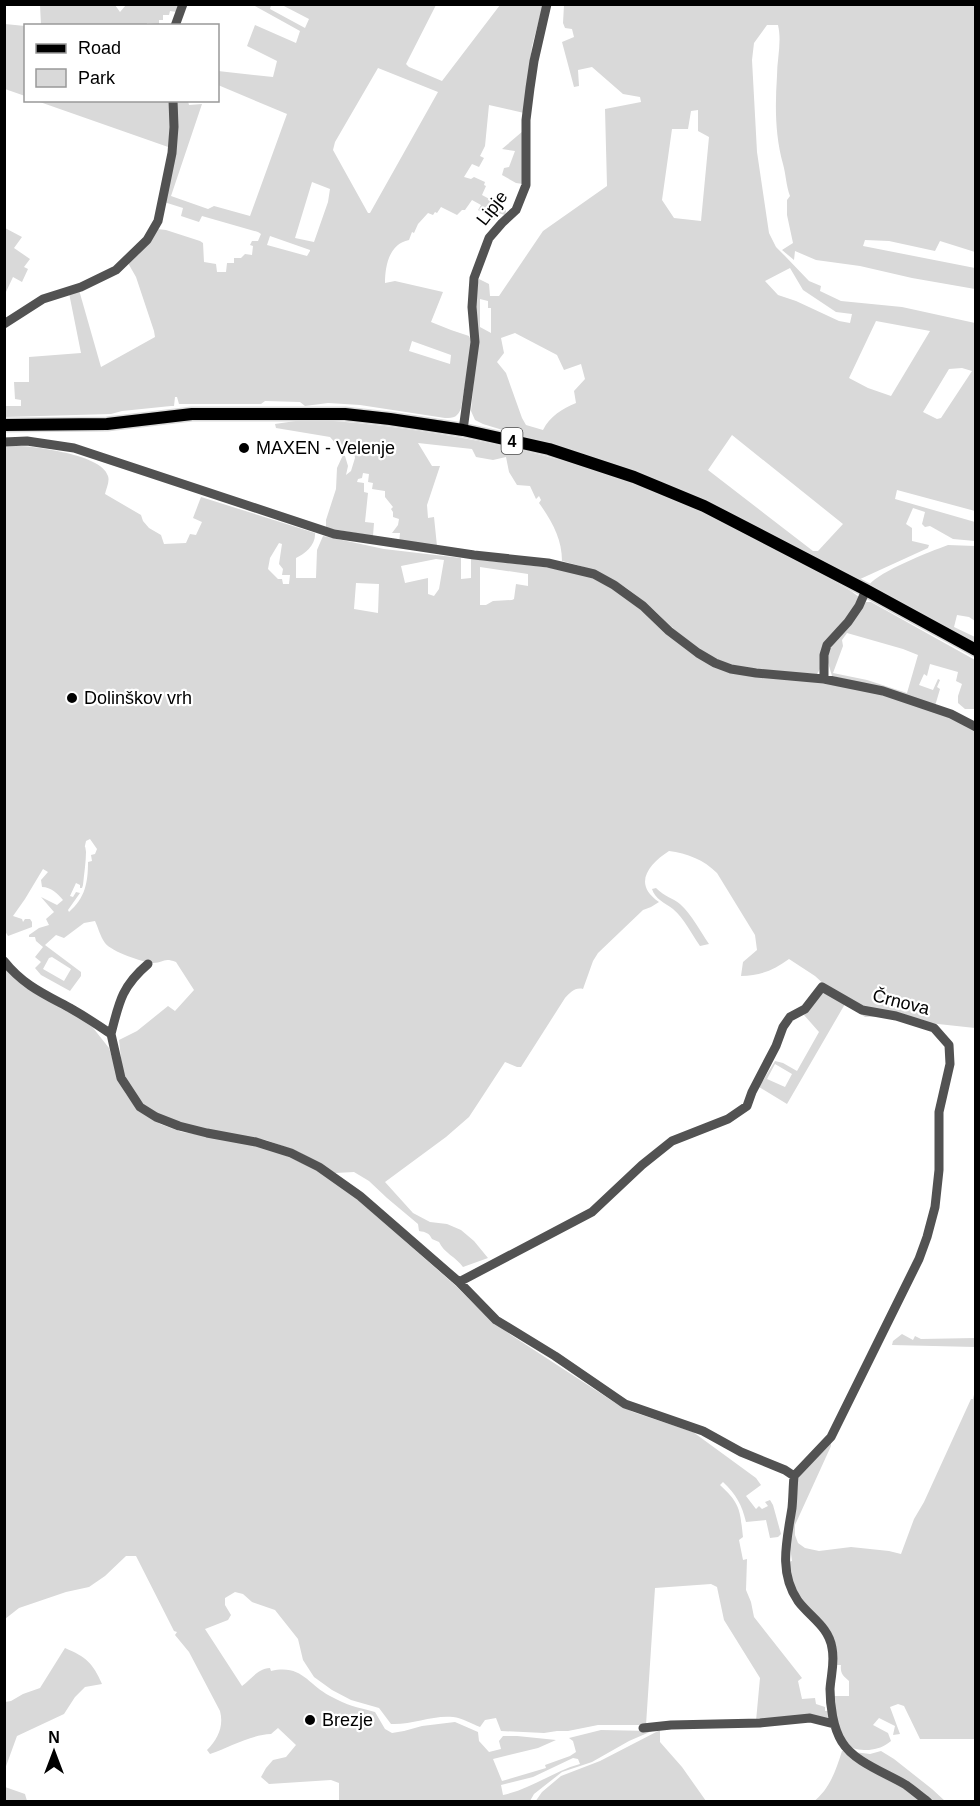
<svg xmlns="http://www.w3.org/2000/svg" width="980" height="1806" font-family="Arial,sans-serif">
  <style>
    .green { fill: #d9d9d9; fill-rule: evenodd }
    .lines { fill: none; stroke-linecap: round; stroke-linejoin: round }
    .major-casing { stroke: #dbdbdb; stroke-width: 15 }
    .minor { stroke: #525252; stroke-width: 9 }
    .major { stroke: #000; stroke-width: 12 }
    .poi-dot { fill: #000; stroke: #fff; stroke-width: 2 }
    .labels { text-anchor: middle; stroke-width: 4.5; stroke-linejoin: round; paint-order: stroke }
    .shield { fill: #fff; stroke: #4c4c4c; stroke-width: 1.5 }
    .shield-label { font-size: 16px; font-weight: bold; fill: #000 }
    .street-label { font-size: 18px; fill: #000; stroke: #fff }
    .poi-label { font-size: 18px; fill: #000; stroke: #fff; text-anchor: start }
  </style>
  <rect width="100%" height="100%" fill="#fff"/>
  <!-- green -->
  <path class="green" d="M40 5H115L120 12 126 5H180L177 12 170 11 169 15H163V20H159V24L147 23 146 26 41 25Z
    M253 5H271L270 9 305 28 309 19 282 5H436L406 64 409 67 442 81 500 5H543L532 46 524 113 489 105 485 146 480 156 484 158 479 167 472 164 464 177 471 179 474 177 485 182 484 185 486 186 482 195 504 207 506 211 505 215 498 213 494 220 478 210 481 205 472 200 465 210H462L457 215 441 207 437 213 435 212 433 215 428 213 418 224 414 233 412 232 409 240C389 244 385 266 385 283L395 281 443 292 431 322 451 330 469 336 472 343 461 408C458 417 454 418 445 418L360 405 328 403 305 406 300 402 265 401 261 404H179L177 397H175L174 406H171L122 411 111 414 5 417 4 406H21V400L15 399 14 382H29V357L81 353 69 293 79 290 101 367 155 337 154 331 136 277 128 263 157 229 166 230 200 241 203 243 204 262 216 264 217 272H226L227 263H234V258H241L245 254 252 255 253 246 250 245 252 241H258L261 234 258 232 202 216 199 222 181 216 183 208 164 202 175 101H188L189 105 202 104 171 196 208 209 214 206 250 216 287 114 218 85V71L273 77 277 61 247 46 255 25 296 43 300 31ZM378 68 438 92 370 213H368L333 150 335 142ZM312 182 330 189 328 202 314 242 295 238ZM270 236 310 250V251L307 256 267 245ZM412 341 451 355 450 364 409 351Z
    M563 5H975V252L940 241 935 251 889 241 865 240 863 246 975 268V289L912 278 860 266 816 260 795 251 794 260 782 250 793 243 787 215V200L790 196C786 185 786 175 783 164 775 135 775 106 777 76 777 59 782 42 778 25H767L754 43 752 60 757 152 769 233 776 247 785 256 809 281 821 286 820 291 841 301 902 307 975 323V511L897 490 895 499 975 522V541L953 539 930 526 925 527 922 524 925 512 913 508 906 524 912 528V541L929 545 928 548 858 580 720 507 691 494 608 462 483 424 475 420 471 411 476 358 475 292 479 279 489 284 490 296H499L543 231 607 186 605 109 641 102 640 97 623 94 592 67 578 70 579 86 574 87 562 42 574 37 572 29 565 28 563 23 564 5ZM698 110V131L709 137 701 221 674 218 662 200 672 129H688L691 111ZM790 268 803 290 836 312 852 314 850 323 839 321 796 301 778 295 765 281ZM480 299 488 301V308H491V333L480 327ZM876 321 930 331 891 396 868 388 849 378ZM515 333 557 355 564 370 581 364 585 379 574 391 576 403C562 409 550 416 543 430L526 425 522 418 506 373 497 362 504 353 501 338ZM962 368 972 371 941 418 937 419 923 412 949 369ZM732 435 843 524 818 551H813L708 470Z
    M5 24 25 26V96L5 89Z
    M37 101H171V148Z
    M523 131V184L516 183 502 175 504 168 509 167 515 151 502 149Z
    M5 228 22 237 14 248 30 259 24 267 28 269 22 282 13 277 5 294Z
    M309 419C425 427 543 448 652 490 721 517 786 554 851 591L859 597V601L838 628 820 669 817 674C784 672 747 673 716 660 691 649 668 622 648 605 619 580 599 570 562 561 562 539 552 521 539 503L541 500 539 496 536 499 530 486 517 485 509 472 506 457 493 460 476 457 472 449 418 443 432 466H440L427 505 428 518 434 517 437 546 399 543 400 533H392L398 525 399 519 393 517V512L391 509 393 507 385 497V491L372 489 373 483 368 482 369 474 363 473 362 478 358 479 357 482 364 483V492L368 493 365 522 374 523 373 536 326 528V520L336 489 337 468 343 455 345 456 348 466 346 475 351 471 355 458 353 446 337 445 330 437 276 428 275 424Z
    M4 445C25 445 102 453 108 476 110 482 106 489 105 494L141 515 143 521 149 528 161 535 164 544 186 543 190 534 196 535 202 522 193 518 201 497 315 533C316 545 305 554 296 558V578H316L317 550 323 536 384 549 461 558V579L471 578V559L544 567 583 573 607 584 714 666 860 688 943 714 975 729V1028L929 1023 896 1016 865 1017 845 1004 787 1104 759 1087 775 1061 783 1063 797 1071 819 1032 804 1015 817 995 826 986 815 976 789 959C774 970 760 976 741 976L743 962 757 950 755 935 717 873C704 860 687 853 669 851 649 864 632 884 659 902L651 907 643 910 598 953 593 961 583 989C575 987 570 993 565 998L521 1067H517L505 1062 469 1117 446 1137 385 1182 413 1213 430 1222 447 1224 461 1230 474 1241 488 1258 463 1267C456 1257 444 1253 439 1242L432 1239C429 1233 426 1232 419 1231L418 1224 387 1198 369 1181 354 1172 335 1173 299 1152 266 1140 209 1130 166 1119 145 1106 127 1083 122 1067 119 1040 137 1031 168 1006 175 1011 194 990 176 962C163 957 164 963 153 963 142 962 112 952 105 943 100 936 98 927 95 921L84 923 64 938 56 935 45 945 81 972V976L70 991 41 975 35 968 41 962 35 957 43 947 36 941 35 937H29V935L39 928 49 925 46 919 54 912 41 897 57 905 63 900C58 894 51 887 42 887L41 880 48 872 43 869 25 899 13 916 22 919 23 922 25 919H30L32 922V927L8 936 5 931ZM279 543 282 544 279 564 283 569 282 575H290L289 584H283L282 579H278L268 569 270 558ZM436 559 444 560 439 589 434 596 428 594V578L405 583 401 566ZM480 567 528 574V586L516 584 514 599 512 600 493 601 486 605H480ZM356 583 379 584 378 613 354 609ZM90 839 97 849 95 854 91 855 92 861 88 862C88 883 85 898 69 912L68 910 80 893 76 892 73 897 70 896 76 883 80 885V888H82L83 885C84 874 86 862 86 852 85 842 84 851 86 841ZM52 957 71 969 64 981 43 969 49 958ZM775 1064 792 1074 785 1087 767 1079Z
    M948 545 975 546V621L969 617 957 615 954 627 975 637V646L869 585C880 571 929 552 948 545Z
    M866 602H871L975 660V709H965L958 703V696L962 684 956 681 958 672 930 664 927 676 924 674 919 685 933 690 938 679 940 680 937 687 940 689 935 706 866 684 832 676 827 659 828 651ZM847 633 903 649 918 655 907 693 867 680 833 673 843 646 842 640Z
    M656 888C665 897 673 898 680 904 692 915 700 931 709 944L700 946C692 935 684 918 673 909 665 903 655 899 652 889Z
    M4 966 90 1024 109 1048 119 1080 126 1094 137 1108 160 1124 182 1132 246 1142 282 1154 315 1169 356 1198 456 1286 482 1312 511 1335 617 1404 633 1412 693 1432 756 1478 761 1485 746 1496 756 1509 759 1506 762 1509 768 1506 765 1502 770 1500 773 1505 781 1534 778 1537 770 1538 766 1520 746 1522C742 1505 736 1494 723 1482L720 1485C741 1504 740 1511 743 1537L739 1540 743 1560 747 1559 746 1590 751 1602 754 1617 802 1678 798 1681 802 1699 815 1698 816 1704 825 1707V1711H829L830 1719 756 1721 760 1678 724 1620 717 1587 711 1584 655 1588 646 1725H598L568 1731H557L544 1733 501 1731 496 1718 485 1720 480 1727C472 1724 462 1718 453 1717 432 1715 412 1725 391 1724L379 1708 351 1700 332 1690 314 1677 303 1660 298 1639 275 1610 252 1602 243 1594 235 1592 225 1598V1605L231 1615 228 1620 205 1629 242 1686C252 1679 257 1669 270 1668L271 1671C302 1664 307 1684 330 1696 348 1706 357 1707 375 1712L385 1729 392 1733 404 1731 422 1726 455 1722 478 1732 479 1741 489 1752 501 1749 499 1741 503 1736H517L556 1740 538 1748 493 1759 502 1781 546 1768 545 1765 570 1756 576 1752 573 1741 569 1738 601 1730 652 1731 629 1741 592 1762 562 1772 534 1794 530 1801H339V1783L331 1780 269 1784 261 1777 266 1768 273 1760 286 1757 296 1745 278 1728 271 1734C250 1735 230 1747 210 1754L207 1750C218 1739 224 1726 220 1711L189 1652 175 1635 177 1632 174 1631 136 1556H126L105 1576 89 1587 66 1592 19 1608 5 1619ZM573 1758 578 1759 580 1764C554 1771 531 1789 503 1795L501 1785 533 1777Z
    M902 1334 913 1340 915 1336 921 1339 975 1338V1347L892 1345 893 1341Z
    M975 1390V1739H920L904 1706 898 1704 890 1707 900 1734 893 1735 895 1726 879 1718 873 1725 888 1733 891 1741C884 1747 877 1749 869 1750 863 1750 854 1750 849 1746 838 1737 835 1709 831 1696H849V1681C843 1676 840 1673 841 1665H835V1648L795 1592 788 1562 792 1561 788 1532 797 1479 831 1439V1446L795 1525V1535L798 1543 805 1548 819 1551 851 1547 889 1551 901 1554 914 1519 924 1502 971 1399H973Z
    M65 1648C86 1657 93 1663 102 1684L85 1687 75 1697 64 1714 17 1736 5 1769V1702L11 1701 23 1694 40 1688Z
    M660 1730V1742L682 1767 706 1801 535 1802 542 1792 561 1776 600 1761Z
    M842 1751H847L924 1802H813C830 1789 836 1770 842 1751Z
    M881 1751 894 1759 932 1789 945 1801H931L854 1752 870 1754Z
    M5 1787 25 1794 27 1801H5Z"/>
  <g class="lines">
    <!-- major casing -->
    <g class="major-casing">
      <path id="major" d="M4 425 107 424 192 414H345L390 419 463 430 549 449 634 477 704 506 866 590 976 650"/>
    </g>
    <!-- minor -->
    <path class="minor" d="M175 26 183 4
      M4 324 43 299 81 287 116 270 147 240 158 221 164 192 172 153 174 127 173 100
      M463 430 475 342 472 307 474 278 489 238 502 223 516 210 526 185V120L530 88 534 61 547 4
      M4 442 27 441 74 448 334 534 474 555 548 563 594 574 614 585 643 606 669 631 698 653 715 663 731 669 756 673 824 679 883 691 951 714 976 727
      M824 679V655L827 645 848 622 859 606 866 590
      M4 961C23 985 44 994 70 1008 84 1016 98 1025 111 1034L121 1078 140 1107 156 1117 179 1126 207 1133 256 1142 291 1153 319 1167 360 1196 459 1282 496 1320 555 1356 625 1404 703 1431 741 1452 785 1470 794 1476C793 1487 793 1498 792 1508 787 1540 778 1572 798 1601 810 1617 829 1627 832 1648 835 1662 831 1675 830 1689 830 1705 833 1728 842 1742 854 1762 886 1773 906 1785 913 1790 920 1796 928 1802
      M111 1034C119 1002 122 986 148 964
      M459 1282 592 1212 642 1165 672 1141 728 1119 747 1106 752 1092 776 1046 783 1027 790 1017 805 1009 822 987 862 1010 896 1016 934 1028 949 1045 950 1064 939 1112V1170L935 1207 927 1237 919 1259 831 1437 794 1476
      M643 1728 671 1725 760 1723 810 1718 834 1724"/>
    <!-- major -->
    <use href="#major" class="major"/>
  </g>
  <!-- markers -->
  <g class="poi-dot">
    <circle cx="244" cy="448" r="6"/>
    <circle cx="72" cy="698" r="6"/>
    <circle cx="310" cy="1720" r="6"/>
  </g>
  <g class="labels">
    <!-- shield labels -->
    <rect class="shield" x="501.5" y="428" width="21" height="26" rx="4.5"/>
    <g class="shield-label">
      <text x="512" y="447">4</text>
    </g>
    <!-- street labels -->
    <g class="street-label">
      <text transform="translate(492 208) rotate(-52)" y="6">Lipje</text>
      <text transform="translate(901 1002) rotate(14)" y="6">Črnova</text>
    </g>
    <!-- poi labels -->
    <g class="poi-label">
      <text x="256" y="454">MAXEN - Velenje</text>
      <text x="84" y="704">Dolinškov vrh</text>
      <text x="322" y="1726">Brezje</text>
    </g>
  </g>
  <!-- border -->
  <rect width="980" height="1806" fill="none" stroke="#000000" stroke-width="12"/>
  <!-- legend -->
  <rect x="24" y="24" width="195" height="78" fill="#ffffff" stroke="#999999" stroke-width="1.5"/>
  <rect x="36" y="44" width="30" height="9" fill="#000000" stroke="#999999" stroke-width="1.5"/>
  <text x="78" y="54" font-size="18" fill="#000000">Road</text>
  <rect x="36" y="69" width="30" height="18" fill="#d9d9d9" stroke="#999999" stroke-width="1.5"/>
  <text x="78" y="84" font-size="18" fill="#000000">Park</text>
  <!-- north arrow -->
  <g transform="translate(54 1752)" stroke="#ffffff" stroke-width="4.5" paint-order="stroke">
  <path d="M0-4.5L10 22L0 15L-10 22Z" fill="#000000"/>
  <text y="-9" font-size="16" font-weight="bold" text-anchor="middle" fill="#000000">N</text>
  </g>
</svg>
